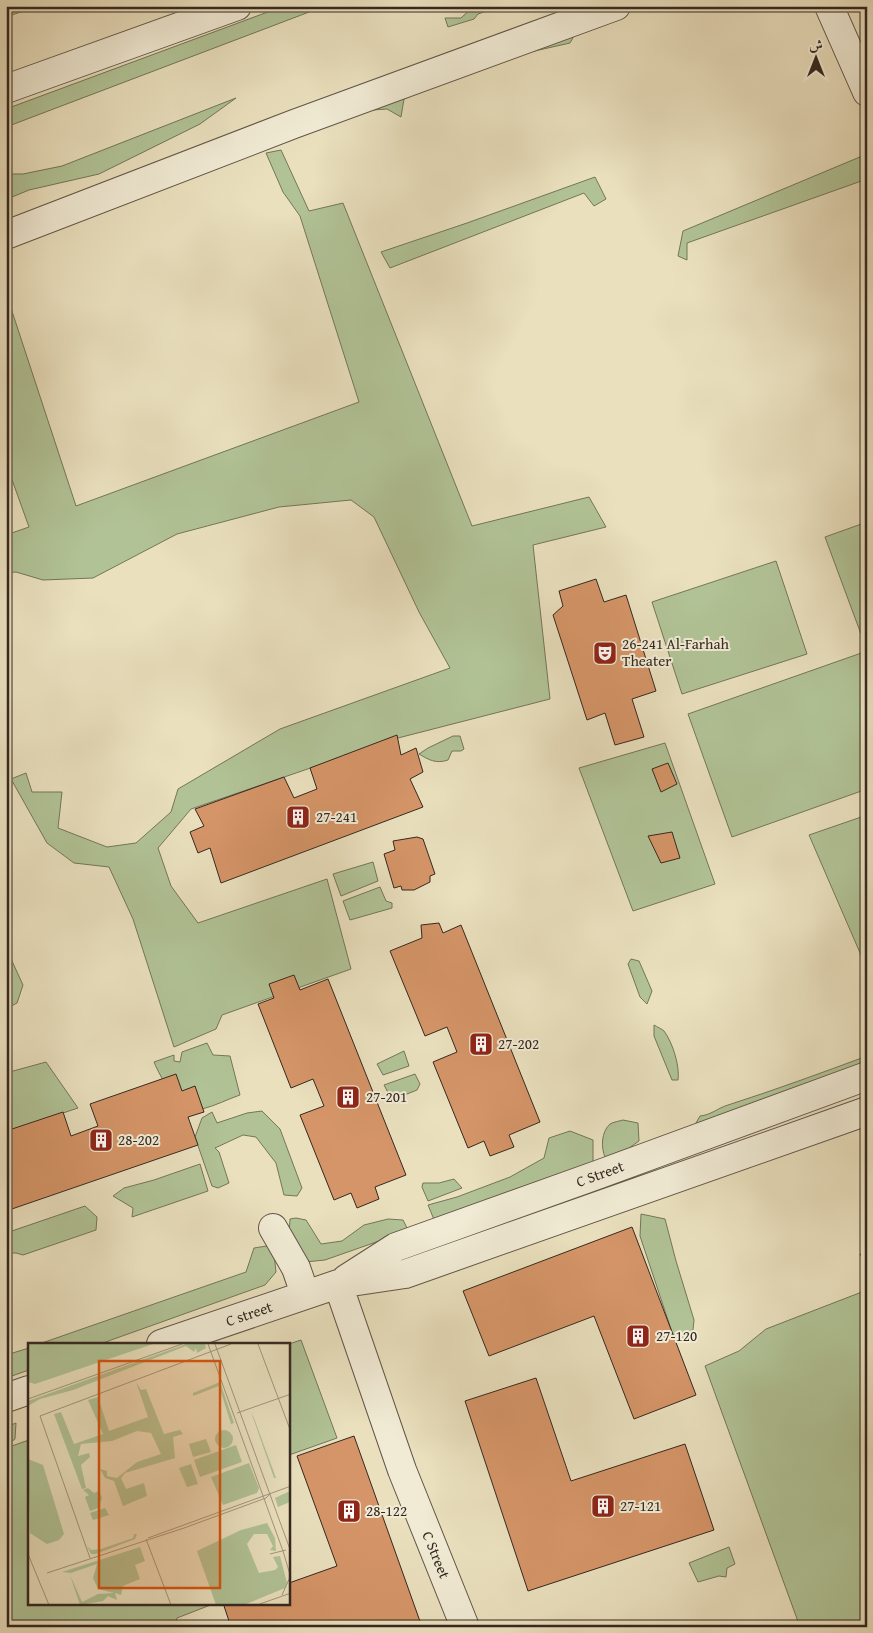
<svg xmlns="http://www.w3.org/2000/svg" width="873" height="1633" font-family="'Gentium Book Plus',Amiri,serif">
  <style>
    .green { fill: #b1c396; stroke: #73765b }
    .building { fill: #d59568; stroke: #352820 }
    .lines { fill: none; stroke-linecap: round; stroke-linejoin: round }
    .minor-casing { stroke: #625648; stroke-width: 30 }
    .minor { stroke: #f1ebd5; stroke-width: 28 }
    .labels { text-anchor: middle; stroke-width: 4; stroke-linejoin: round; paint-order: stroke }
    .poi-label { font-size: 15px; fill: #352820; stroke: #f1ebd5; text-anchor: start }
    .street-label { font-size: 15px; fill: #352820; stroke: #f1ebd5 }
    .inset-road { fill: none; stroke: #a2967f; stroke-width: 1 }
    .view { fill: #d6540e; fill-opacity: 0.15; stroke: #d6540e; stroke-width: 2.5 }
    .inset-edge { fill: none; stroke: #352820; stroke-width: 2.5 }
  </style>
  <rect width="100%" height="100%" fill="#eae0be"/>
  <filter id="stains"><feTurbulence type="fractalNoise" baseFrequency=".004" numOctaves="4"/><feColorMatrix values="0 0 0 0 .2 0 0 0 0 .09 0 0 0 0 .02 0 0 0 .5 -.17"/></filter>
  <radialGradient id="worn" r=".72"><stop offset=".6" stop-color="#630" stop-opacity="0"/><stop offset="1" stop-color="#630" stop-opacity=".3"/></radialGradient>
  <!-- green -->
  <path class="green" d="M6 6H38L6 17Z
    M284 6H325L6 127V109Z
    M474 6H501L478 14 474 19 448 27 445 18H461Z
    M575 34 570 43 508 57 441 81 404 99 401 117 387 109 373 110 365 107Z
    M236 98 200 124 99 174 29 190 12 197 6 203V174H23L62 166Z
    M281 150 309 211 343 203 472 526 589 497 606 527 533 545 550 699 398 738 191 809 158 848 171 886 198 923 327 879 351 969 222 1015 216 1029 174 1047 133 919 109 867 74 863 47 843 11 779 26 773 32 792H62L58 828 107 847 136 843 171 812 178 789 280 729 450 668 419 612 374 517 351 500 279 507 177 534 93 578 43 580 16 572 6 573V535L29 527 6 463V293L76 506 359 402 300 216 283 192 266 153Z
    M867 154V179L687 243V260L678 256 683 231Z
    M595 177 606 199 594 206 584 193 390 268 381 252 467 223Z
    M867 522V632L861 634 825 537Z
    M776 561 807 654 682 694 652 602Z
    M867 651V789L732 837 688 714Z
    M453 736H460L464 749 461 751H452L448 760C436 764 429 760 419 754L428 748Z
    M665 743 715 884 633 911 579 768Z
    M867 815V969L809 835Z
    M373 862 378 881 341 896 333 874Z
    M380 887 386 901 392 903V908L350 920 343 901Z
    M6 948 23 985 17 1003 6 1009Z
    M631 959 639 961 652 991 647 1004 640 997 628 964Z
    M654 1025C657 1027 662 1029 664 1031 673 1043 680 1067 678 1080H672L654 1036Z
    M207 1043 213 1055 230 1056 240 1095C228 1099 215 1106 202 1109 180 1113 161 1079 154 1062L174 1055V1061L180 1062 182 1052Z
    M404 1051 409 1066 383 1075 377 1064Z
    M867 1056V1064L709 1121 696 1123 700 1116C711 1115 718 1108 728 1105 775 1090 821 1073 867 1056Z
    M46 1062 78 1108 6 1132V1073Z
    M415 1074 420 1084 417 1090 392 1100 384 1085Z
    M262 1111 280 1129 302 1188 297 1196 284 1195 276 1163 256 1137 243 1135 215 1148 219 1152 229 1183 218 1188 212 1186 195 1137 202 1118 212 1112 217 1123 247 1113Z
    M623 1120 638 1123 639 1141 629 1148 605 1157C601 1148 601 1132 610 1124 613 1122 620 1121 623 1120Z
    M570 1131 593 1140V1165L435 1222 428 1205 457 1197 510 1177 544 1158 549 1138Z
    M200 1164 208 1191 132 1217 133 1208 113 1196 124 1188 154 1180Z
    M454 1179 462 1188 428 1201 422 1187 423 1183H439Z
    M85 1206 97 1217 96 1230 23 1255 16 1253H6V1233Z
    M641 1214 665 1219 676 1261 694 1320 692 1340 675 1341 640 1236Z
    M296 1218 306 1220 321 1244 342 1241 364 1225 388 1219 403 1220 408 1230 403 1237 379 1241 325 1260 305 1262 289 1235 290 1219Z
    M273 1245 276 1272 265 1285 100 1344H39L246 1272 254 1248Z
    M867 1290V1627H800L705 1366 739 1351 766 1329Z
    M301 1340 337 1438 289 1455V1344Z
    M29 1348V1370L6 1378V1355Z
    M16 1423 15 1439 6 1446V1427Z
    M29 1440V1604H213L177 1618 174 1627H6V1448Z
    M729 1547 735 1564 727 1568 726 1577 719 1576 698 1582 689 1563Z"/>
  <!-- building -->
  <path class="building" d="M596 579 604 602 626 595 656 691 632 699 644 737 615 745 605 713 587 720 553 615 563 606 559 591Z
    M397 735 401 755 416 748 423 772 410 779 423 807 221 883 210 848 198 853 190 832 204 826 195 809 284 777 294 798 317 789 310 768Z
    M668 763 677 784 661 792 652 769Z
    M672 832 680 858 661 863 648 836Z
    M417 837 423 839 435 874 430 876V882L414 890H402L401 886 394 888 384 854 395 850 393 841Z
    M439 923 443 933 461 925 540 1122 509 1135 514 1147 490 1156 484 1141 468 1148 433 1062 457 1052 447 1027 425 1036 390 951 422 938 421 925Z
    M294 975 300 990 328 979 406 1175 375 1187 379 1199 357 1208 351 1193 334 1200 300 1115 324 1106 313 1079 291 1088 258 1004 274 998 269 984Z
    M176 1074 182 1091 195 1086 204 1112 188 1117 198 1145 6 1211V1131L63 1112 71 1136 98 1126 90 1104Z
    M632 1227 696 1395 634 1419 594 1316 489 1356 463 1291Z
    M860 1254H867V1267Z
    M536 1378 571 1481 685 1444 714 1530 528 1591 465 1401Z
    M354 1436 422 1627H231L224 1606 229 1604H289V1583L337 1566 297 1456Z"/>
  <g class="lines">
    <!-- minor casing -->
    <g class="minor-casing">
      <path id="minor" d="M829 6 867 92
        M6 89 237 6
        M6 235 294 124 616 6
        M273 1228 296 1268 305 1294
        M346 1279 396 1247 597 1175 867 1076
        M338 1284 402 1470 465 1627
        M161 1344 338 1284 405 1274 867 1111
        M6 1398 29 1390"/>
    </g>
    <!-- minor -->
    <use href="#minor" class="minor"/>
  </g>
  <!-- icons -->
  <defs>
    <g id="theatre-square" transform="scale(1.25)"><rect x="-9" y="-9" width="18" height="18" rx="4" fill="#8f2418" stroke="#f1ebd5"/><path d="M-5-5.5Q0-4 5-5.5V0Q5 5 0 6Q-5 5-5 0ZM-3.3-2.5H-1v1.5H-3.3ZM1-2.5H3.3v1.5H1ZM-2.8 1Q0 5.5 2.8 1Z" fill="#fff"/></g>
    <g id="building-square" transform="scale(1.25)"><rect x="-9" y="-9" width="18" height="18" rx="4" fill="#8f2418" stroke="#f1ebd5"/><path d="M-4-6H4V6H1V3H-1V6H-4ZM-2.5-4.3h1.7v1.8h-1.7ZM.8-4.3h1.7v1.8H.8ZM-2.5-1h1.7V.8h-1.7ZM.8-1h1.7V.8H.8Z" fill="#fff"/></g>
  </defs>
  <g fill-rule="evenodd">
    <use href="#theatre-square" x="605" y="653"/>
    <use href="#building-square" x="298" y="817"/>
    <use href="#building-square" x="481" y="1044"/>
    <use href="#building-square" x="348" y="1097"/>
    <use href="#building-square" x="101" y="1140"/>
    <use href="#building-square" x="638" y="1336"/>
    <use href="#building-square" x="603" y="1506"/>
    <use href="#building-square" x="349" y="1511"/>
  </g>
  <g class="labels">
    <!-- poi labels -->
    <g class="poi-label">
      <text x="622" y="649">26-241 Al-Farhah<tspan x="622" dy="17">Theater</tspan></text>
      <text x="316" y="822">27-241</text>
      <text x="498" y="1049">27-202</text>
      <text x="366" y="1102">27-201</text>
      <text x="118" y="1145">28-202</text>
      <text x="656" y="1341">27-120</text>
      <text x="620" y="1511">27-121</text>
      <text x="366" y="1516">28-122</text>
    </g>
    <!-- street labels -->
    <g class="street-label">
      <text transform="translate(600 1174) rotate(-20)" y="5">C Street</text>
      <text transform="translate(249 1314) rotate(-19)" y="5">C street</text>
      <text transform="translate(436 1555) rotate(68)" y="5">C Street</text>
    </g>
  </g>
  <!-- overview -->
  <g transform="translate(28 1343)">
    <rect width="262" height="262" fill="#eae0be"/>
    <path d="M0 1H125L7 41 0 39ZM158 1H177L178 5 169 10 168 5 166 9 158 3 45 47 12 56 0 63V58ZM108 39 113 47 118 46 136 91 152 87 155 91 145 94 147 115 97 130 93 135 98 146 116 140 119 153 95 163 86 138 77 135 72 126 79 128V133L89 135 109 119 133 111 123 90 109 88 84 98 53 101 50 113 61 110 62 114 53 122 58 145 54 146 26 71 33 69 46 101 75 91 60 57 70 54 81 88 120 74ZM192 39 206 80 203 81 191 43 165 53V50ZM223 69 226 75 248 135H246ZM187 96a9 9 0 1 1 18 0a9 9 0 1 1-18 0ZM178 96 183 109 165 114 161 101ZM208 102 214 119 172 134 166 117ZM0 116 15 122 36 191 31 197 19 201 2 190ZM221 120 231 145 229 150 195 162 183 134ZM163 121 170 141 159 144 151 125ZM60 145 66 150 71 148 74 155 70 165 62 168 57 154 61 152 55 147ZM262 148V159L250 164 247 155ZM77 165 81 172 65 177 62 170ZM239 180 247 195 248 208 242 207 245 203 239 191H226L219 201 231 230 247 227 250 224 245 214 252 213 259 240 257 245 216 262H188L169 208 213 187ZM106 191H109L107 196 68 211H63L59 203 63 207 73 206 105 195ZM112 204 117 218 107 222 112 236 95 243 93 252 87 250 89 257 80 253 75 258 52 262 42 232 54 259 70 251 86 250 70 246 65 235 69 221 43 230 34 229Z" fill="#b1c396"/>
    <path class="inset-road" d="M180 1 255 208 263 235M187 1 263 209M230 1 263 89M0 56 154 1M209 70 263 51M120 195 263 143M118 196 143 262M0 211 21 262M242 211 258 207M62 215 12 73 203 1M19 230 156 185 238 155 243 150M254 252 262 234M229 262 263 250"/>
    <path class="view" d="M71 18H192V245H71Z"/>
    <rect width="262" height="262" class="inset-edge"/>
  </g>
  <!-- margin -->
  <rect width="873" height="1633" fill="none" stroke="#eae0be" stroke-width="25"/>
  <rect x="8" y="8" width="858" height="1618" fill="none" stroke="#352820" stroke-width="2.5"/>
  <rect x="12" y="12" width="848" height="1608" fill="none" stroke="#352820"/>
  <!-- north arrow -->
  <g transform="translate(816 58)" stroke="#f1ebd5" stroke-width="4" paint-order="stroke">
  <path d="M0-4L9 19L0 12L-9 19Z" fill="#352820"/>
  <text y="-8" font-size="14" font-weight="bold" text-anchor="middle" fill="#352820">ش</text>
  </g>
  <rect width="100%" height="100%" filter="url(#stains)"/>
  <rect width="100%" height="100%" fill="url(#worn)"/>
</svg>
